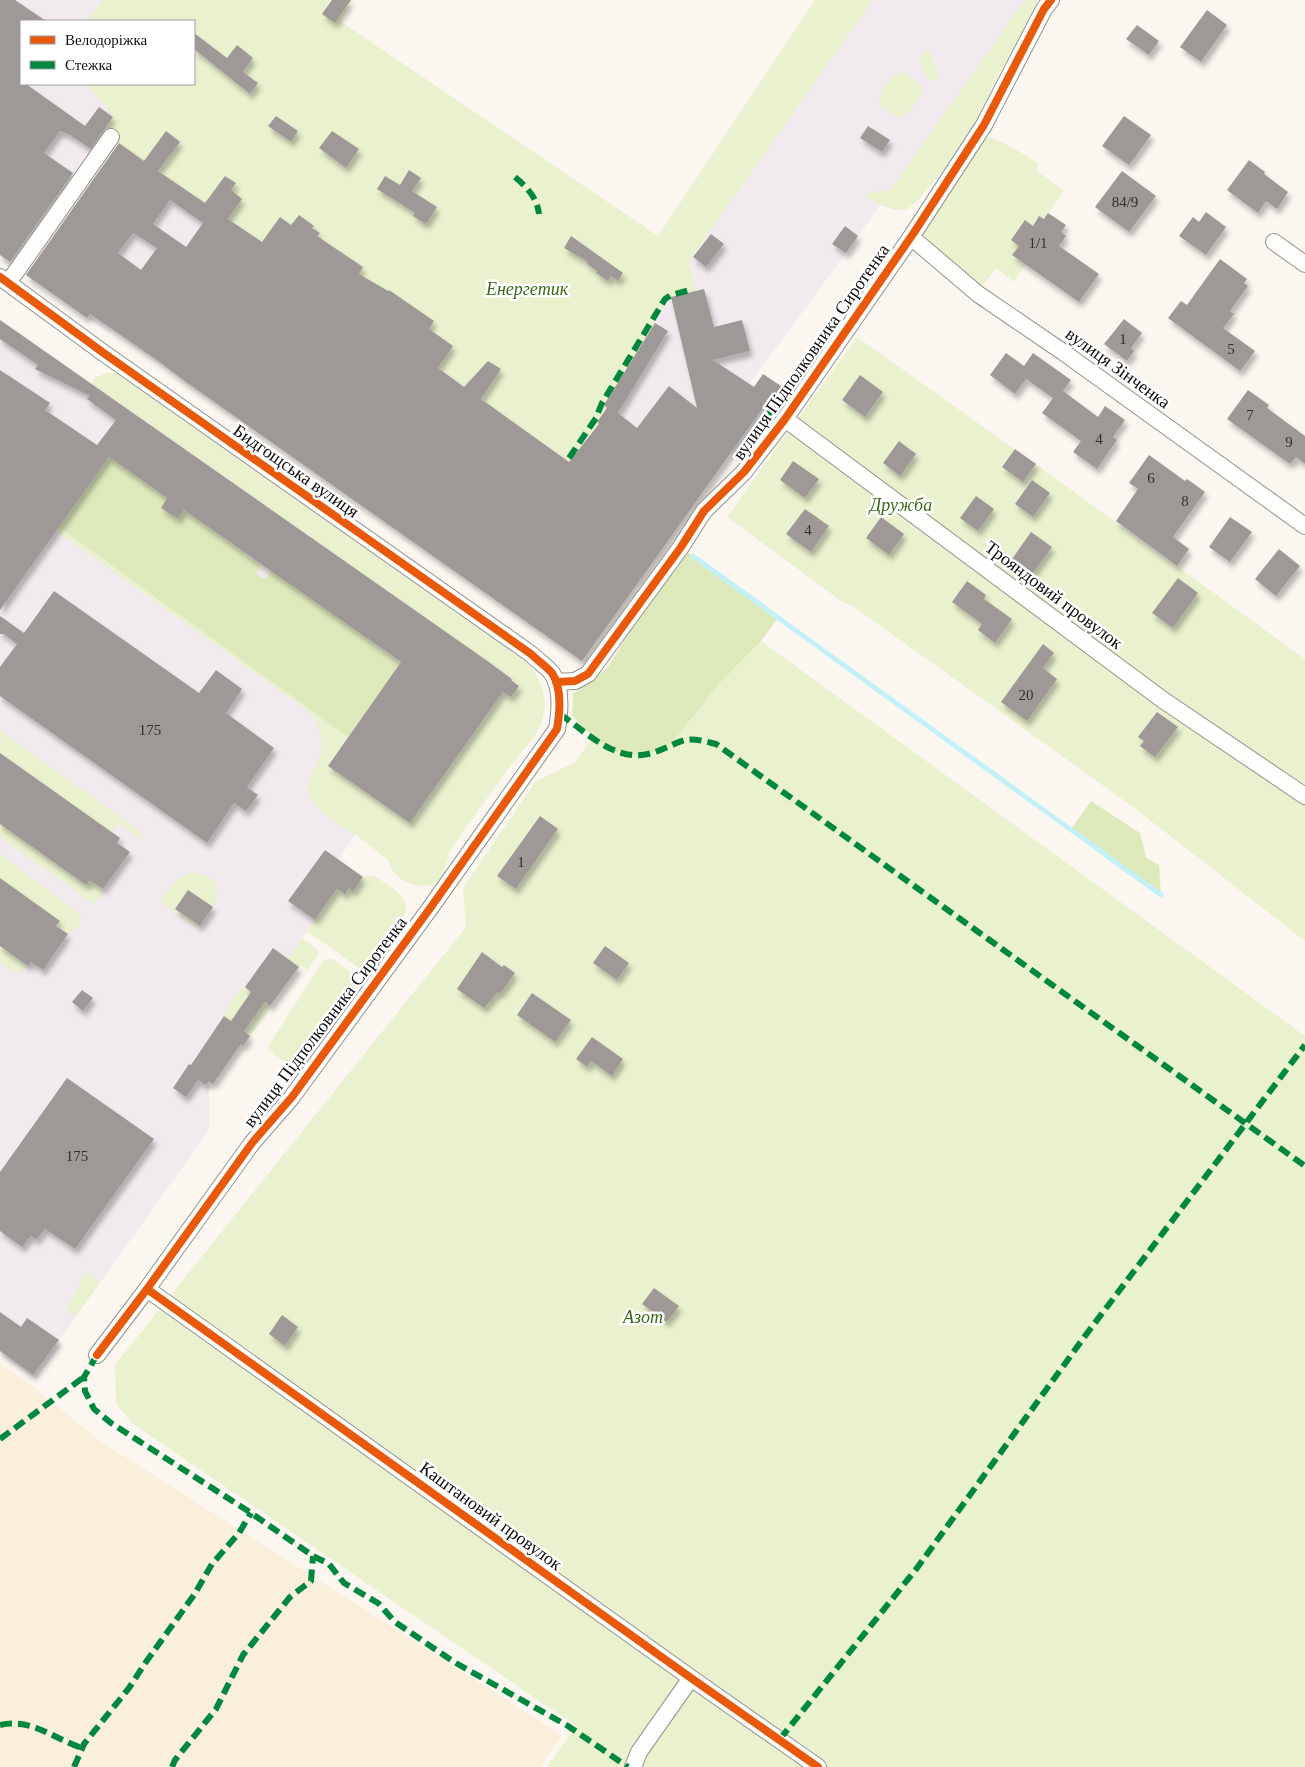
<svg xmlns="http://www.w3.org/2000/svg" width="1305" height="1767" font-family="Georgia,serif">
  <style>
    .industrial { fill: #f1eaee }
    .farmland { fill: #f9efdb }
    .green { fill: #eaf1ce }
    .forest { fill: #dde9bb }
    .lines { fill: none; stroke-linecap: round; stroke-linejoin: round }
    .stream { stroke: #c4f0f8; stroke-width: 5 }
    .building { fill: #9e9996; fill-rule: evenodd; filter: url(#shadow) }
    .minor-casing { stroke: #94928f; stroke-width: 18 }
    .minor { stroke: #fefefd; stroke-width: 16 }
    .quiet { stroke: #00873e; stroke-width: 6; stroke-dasharray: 12 6; stroke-linecap: butt }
    .cycleway-casing { stroke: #fff; stroke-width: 11 }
    .cycleway { stroke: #e8590c; stroke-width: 8 }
    .labels { text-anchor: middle; stroke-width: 5; stroke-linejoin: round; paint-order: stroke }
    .number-label { font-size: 15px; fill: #31302f }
    .park-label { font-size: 18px; font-style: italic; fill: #3a6918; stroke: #fff }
    .street-label { font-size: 18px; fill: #0d0d0d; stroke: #fff }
  </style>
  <defs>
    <filter id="shadow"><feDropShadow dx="3" dy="5.5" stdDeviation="2.5" flood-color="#0004"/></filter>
  </defs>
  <rect width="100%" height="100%" fill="#fbf6f0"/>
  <!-- industrial -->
  <path class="industrial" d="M0 0H102L88 21H21V84H84L100 99 113 117 11 263 0 255Z
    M873 0H1025L846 253 750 383 754 387 763 374 787 390 780 400 783 401 771 420 744 455 737 456 730 453 676 531 582 661 549 638 545 633 539 631 112 330 110 333 87 318 25 274 118 143 260 241 599 424 597 422 604 405 654 323 653 321 669 298 696 291 689 261Z
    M0 320 82 377 77 384 91 394 96 386 512 679 410 823 355 835 338 860 325 850 316 862 315 920 288 959 299 967 270 1006 264 1002 244 1031 250 1036 243 1046 241 1045 213 1084 209 1082V1130L59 1340 60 1346 36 1379 0 1355Z"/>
  <!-- farmland -->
  <path class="farmland" d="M0 1363 29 1383 100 1441 562 1735 540 1767H0Z"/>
  <!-- green -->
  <path class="green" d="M102 0H353L340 21 658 236 815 0H873L689 261 696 291 669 298 653 321 655 323 605 405 607 408 597 422 599 424 569 462 260 241 102 133 113 117 100 99 84 84H194V21H88Z
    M1025 0H1037L1011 55 998 75 973 127 954 157 919 199 908 209 896 210 880 205 864 194 891 189Z
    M928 49 930 51 938 76 937 80H929C924 71 913 55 928 49Z
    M902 72 906 73 923 88C920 98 909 116 899 118L880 106C877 94 890 75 902 72Z
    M990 137C1007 144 1023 153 1038 164L1036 170 1064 191 1044 219 1039 217 1033 226 1025 221 1011 240 1019 246 1012 255 1025 265 1014 282 996 268 982 286C970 277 931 253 926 240 924 235 925 230 926 224L984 141Z
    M857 337C1007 443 1156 551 1305 659V941L1133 807 910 647 855 608 841 601 727 517Z
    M106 373H116L529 664C541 681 548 697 543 717 538 738 521 751 509 768 492 791 475 815 458 839 455 843 452 848 450 852 446 861 445 878 436 883 417 892 392 879 388 860 378 853 370 845 360 838 344 827 319 815 311 797 303 780 319 765 321 750 323 736 318 725 311 713L56 531 59 527 348 737 328 766 410 823 503 692 518 685 507 675 97 387 91 394 87 391 95 378Z
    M761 641 1305 1036V1767H547L576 1726 133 1424 116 1404 115 1365 466 927 463 888 536 781 574 763 593 737 616 752 641 755 716 687Z
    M0 728 9 737 141 832 140 839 118 823 111 832 0 753Z
    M0 824 86 885 90 881 103 889 104 891 94 904 0 837Z
    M0 854 80 915C83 926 76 929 68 934L0 878Z
    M190 873C213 873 223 886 213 907L188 890 175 908 200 926 198 928 160 902C169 890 176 877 190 873Z
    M375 876C387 885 408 894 406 912L371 967 365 969 359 968 307 931 337 889 344 894 349 888 353 891 363 877Z
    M302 938 318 950 319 953 308 970 301 965 299 967 288 959Z
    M0 946 28 966 20 972 15 973 0 962Z
    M328 959H332C343 967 357 974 357 988L309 1055C306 1057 303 1062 299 1063 288 1069 275 1054 267 1048L323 961Z
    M245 987 270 1006 269 1012 250 1036 244 1031 253 1018 240 1008 231 1021 224 1016 235 996Z
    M86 1272 100 1282 76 1316 66 1310Z"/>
  <!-- forest -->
  <path class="forest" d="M109 457 167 498 161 508 178 519 184 510 261 565 256 574 265 579 271 571 401 663 348 737 59 527Z
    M681 547 778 618 761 641 716 687 669 747 641 755 616 752 593 737 572 716 573 694 608 667Z
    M1091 801 1140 833 1146 858 1159 865 1161 895 1071 829Z"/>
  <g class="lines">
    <!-- stream -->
    <path class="stream" d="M693 556 1161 895"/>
  </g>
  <!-- building -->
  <path class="building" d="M0 0H15L46 21H21V84H26L85 126 99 107 113 117 91 149 70 135 60 131 44 153 73 173 10 262 0 255Z
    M332 0H351L335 23 322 14Z
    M1207 10 1227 25 1201 62 1180 47Z
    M1137 25 1159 41 1149 55 1126 39Z
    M194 33 227 58 237 45 253 58 243 72 258 83 250 94 194 49Z
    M276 116 298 131 291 142 268 126Z
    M1124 116 1151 135 1129 165 1102 146Z
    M868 126 890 140 882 152 860 138Z
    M166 131 180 142 158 171 205 203 225 176 236 183 231 190 242 199 228 219 262 242 280 217 291 225 299 215 314 226 312 228 320 233 317 236 363 267 359 274 388 291 389 290 434 321 429 329 453 346 438 368 464 387 488 361 501 369 481 399 569 462 599 424 597 422 607 408 604 405 655 323 668 331 618 413 637 428 669 386 697 408 671 297 704 289 714 327 742 320 750 351 713 360 754 387 763 374 787 390 778 404 770 398 582 661 186 382 157 360 90 314 87 318 26 275 119 143 144 161ZM170 200 203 223 186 247 153 224ZM133 233 157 248 141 270 118 253Z
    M332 131 359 149 346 168 319 148Z
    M1249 160 1265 172 1264 174 1288 192 1277 209 1266 201 1258 213 1227 190Z
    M409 170 421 178 412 191 437 207 426 224 413 216 415 213 377 189 385 176 400 185Z
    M1122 171 1156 196 1129 232 1095 207Z
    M1206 212 1226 227 1206 255 1179 236 1193 217 1199 222Z
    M1048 213 1066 225 1061 232 1066 236 1059 246 1099 274 1079 302 1012 255 1019 246 1011 240 1025 220 1033 226 1039 216 1044 219Z
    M845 226 858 236 846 253 832 244Z
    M711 234 724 244 706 267 693 257Z
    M571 236 623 273 618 281 611 276 608 281 596 273 597 271 587 264 588 262 564 248Z
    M1220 259 1247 279 1244 283 1248 286 1230 311 1234 314 1223 328 1255 351 1240 371 1168 318 1181 301 1187 305Z
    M1124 319 1142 333 1131 348 1134 351 1127 361 1104 344Z
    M0 320 486 660 512 679 511 680 519 686 511 697 503 692 410 823 328 766 401 662 184 510 178 519 161 508 167 498 109 457 0 610V370L50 403 45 410 97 445 116 420 87 399 90 396 35 369 38 365 0 339Z
    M1006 353 1024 366 1033 353 1071 380 1063 391 1098 417 1105 406 1125 420 1113 437 1117 440 1097 469 1073 452 1081 441 1042 413 1053 398 1026 379 1015 394 990 375Z
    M860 375 883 392 865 417 842 400Z
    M1248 390 1269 405 1267 408 1305 436V464L1296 457 1290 464 1227 419Z
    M899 441 916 454 900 476 883 463Z
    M1015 449 1036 464 1023 482 1002 467Z
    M1149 455 1185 481 1187 479 1205 492 1173 537 1189 549 1177 566 1116 521 1138 489 1129 483Z
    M793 461 819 479 805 498 780 480Z
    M1032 480 1050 493 1033 517 1015 504Z
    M976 496 994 509 978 531 960 518Z
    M805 509 829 526 811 552 786 534Z
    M881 517 904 534 889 555 866 538Z
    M1230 517 1252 532 1230 562 1209 547Z
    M1031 532 1052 547 1033 573 1012 559Z
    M1279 549 1300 566 1276 596 1255 579Z
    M1178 578 1198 593 1173 628 1152 613Z
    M967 581 986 595 984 599 1012 619 995 643 978 630 982 624 952 602Z
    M54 591 199 693 216 670 242 689 226 713 274 748 247 787 258 795 246 811 234 803 207 843 0 696V667L17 644 4 634H0V616L24 633Z
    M1043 644 1054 653 1043 668 1057 679 1027 721 1001 702Z
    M1157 712 1178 727 1155 757 1140 746 1144 741 1138 737Z
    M0 753 120 838 117 843 130 852 103 889 90 881 86 885 0 824Z
    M540 816 558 829 516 889 497 876Z
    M325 850 363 877 353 892 349 888 345 894 337 889 315 920 288 901Z
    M0 878 60 921 56 926 68 934 43 970 31 962 28 966 0 946Z
    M188 890 213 907 200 926 175 909Z
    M605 946 629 963 617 980 593 963Z
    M273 948 299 967 270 1006 265 1002 244 1031 250 1036 243 1046 241 1044 213 1084 209 1081 206 1085 198 1080 186 1097 173 1088 189 1064 191 1065 224 1016 231 1021 251 992 245 987Z
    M482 952 502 967 504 965 515 973 500 994 498 992 484 1008 457 989Z
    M82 990 93 998 83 1011 72 1002Z
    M532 993 571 1020 555 1042 517 1015Z
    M592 1037 623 1059 612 1076 591 1061 587 1067 576 1059Z
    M67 1078 154 1139 75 1249 45 1229 36 1240 31 1236 22 1247 0 1231V1172Z
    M654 1288 679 1306 667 1322 642 1304Z
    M0 1312 21 1327 27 1318 59 1340 33 1375 0 1351Z
    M282 1315 298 1327 285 1346 269 1334Z"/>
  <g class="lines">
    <!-- minor casing -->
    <g class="minor-casing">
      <path id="minor" d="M911 237 978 294 1063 352 1305 526
        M1274 242 1305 264
        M0 277 105 354 531 654C537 660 546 666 552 673 562 688 560 712 557 729L431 907 292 1097 252 1143 147 1289 97 1355
        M8 283 111 137
        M785 419 1163 700 1305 796
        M556 682 575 681 588 674 681 547 704 511 744 472 785 419 913 234 984 125 1044 9 1051 0
        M147 1289 691 1678 818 1767
        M633 1767 639 1752 691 1678"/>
    </g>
    <!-- minor -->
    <use href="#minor" class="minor"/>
    <!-- quiet -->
    <path class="quiet" d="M515 177C528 188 537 198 539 214
      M768 414C778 410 778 401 787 397
      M569 458 596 418 602 403 665 299 671 295 690 290
      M560 714C583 730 611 758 641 755 657 754 671 744 685 740 695 738 707 742 716 744L1305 1166
      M97 1355 84 1377 85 1391 94 1409 111 1423 251 1513 313 1556 329 1564 344 1583 378 1603 395 1622 454 1662 568 1726 628 1767
      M0 1439 84 1377
      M0 1725C32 1718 54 1739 82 1748
      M780 1739 917 1568 1085 1336 1305 1045
      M74 1767 84 1744 129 1688 146 1662 194 1595 212 1564 239 1533 251 1513
      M172 1767 175 1760 216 1709 243 1655 290 1597 311 1581 313 1556"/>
    <!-- cycleway casing -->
    <g class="cycleway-casing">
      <path id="cycleway" d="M0 277 105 354 531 654C537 660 546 666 552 673 562 688 560 712 557 729L431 907 292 1097 252 1143 147 1289 97 1355
        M556 682 575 681 588 674 681 547 704 511 744 472 785 419 913 234 984 125 1044 9 1051 0
        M147 1289 691 1678 818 1767"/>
    </g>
    <!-- cycleway -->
    <use href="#cycleway" class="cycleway"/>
  </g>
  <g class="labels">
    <!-- number labels -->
    <g class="number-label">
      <text x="1125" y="207">84/9</text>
      <text x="1038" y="248">1/1</text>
      <text x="1123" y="344">1</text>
      <text x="1231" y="354">5</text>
      <text x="1250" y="420">7</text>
      <text x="1099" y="444">4</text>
      <text x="1289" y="447">9</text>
      <text x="1151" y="483">6</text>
      <text x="1185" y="506">8</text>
      <text x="808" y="535">4</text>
      <text x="1026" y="700">20</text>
      <text x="150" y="735">175</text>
      <text x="521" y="867">1</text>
      <text x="77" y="1161">175</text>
    </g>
    <!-- park labels -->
    <g class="park-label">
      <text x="527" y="295">Енергетик</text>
      <text x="901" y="511">Дружба</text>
      <text x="643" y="1323">Азот</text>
    </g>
    <!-- street labels -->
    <g class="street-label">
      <text transform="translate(811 352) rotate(-55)" y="6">вулиця Підполковника Сиротенка</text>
      <text transform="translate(1118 368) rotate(36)" y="6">вулиця Зінченка</text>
      <text transform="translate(296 471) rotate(35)" y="6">Бидгощська вулиця</text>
      <text transform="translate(1054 595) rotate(37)" y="6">Трояндовий провулок</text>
      <text transform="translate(325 1022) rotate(-53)" y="6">вулиця Підполковника Сиротенка</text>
      <text transform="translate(491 1516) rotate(36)" y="6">Каштановий провулок</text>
    </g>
  </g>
  <!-- legend -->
  <rect x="20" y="20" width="175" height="65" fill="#ffffff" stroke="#9e9e9e"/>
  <rect x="30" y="36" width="25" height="8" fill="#e8590c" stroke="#9e9e9e"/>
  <text x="65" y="45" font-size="15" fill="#0d0d0d">Велодоріжка</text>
  <rect x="30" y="61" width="25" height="8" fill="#00873e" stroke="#9e9e9e"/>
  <text x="65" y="70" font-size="15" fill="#0d0d0d">Стежка</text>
</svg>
